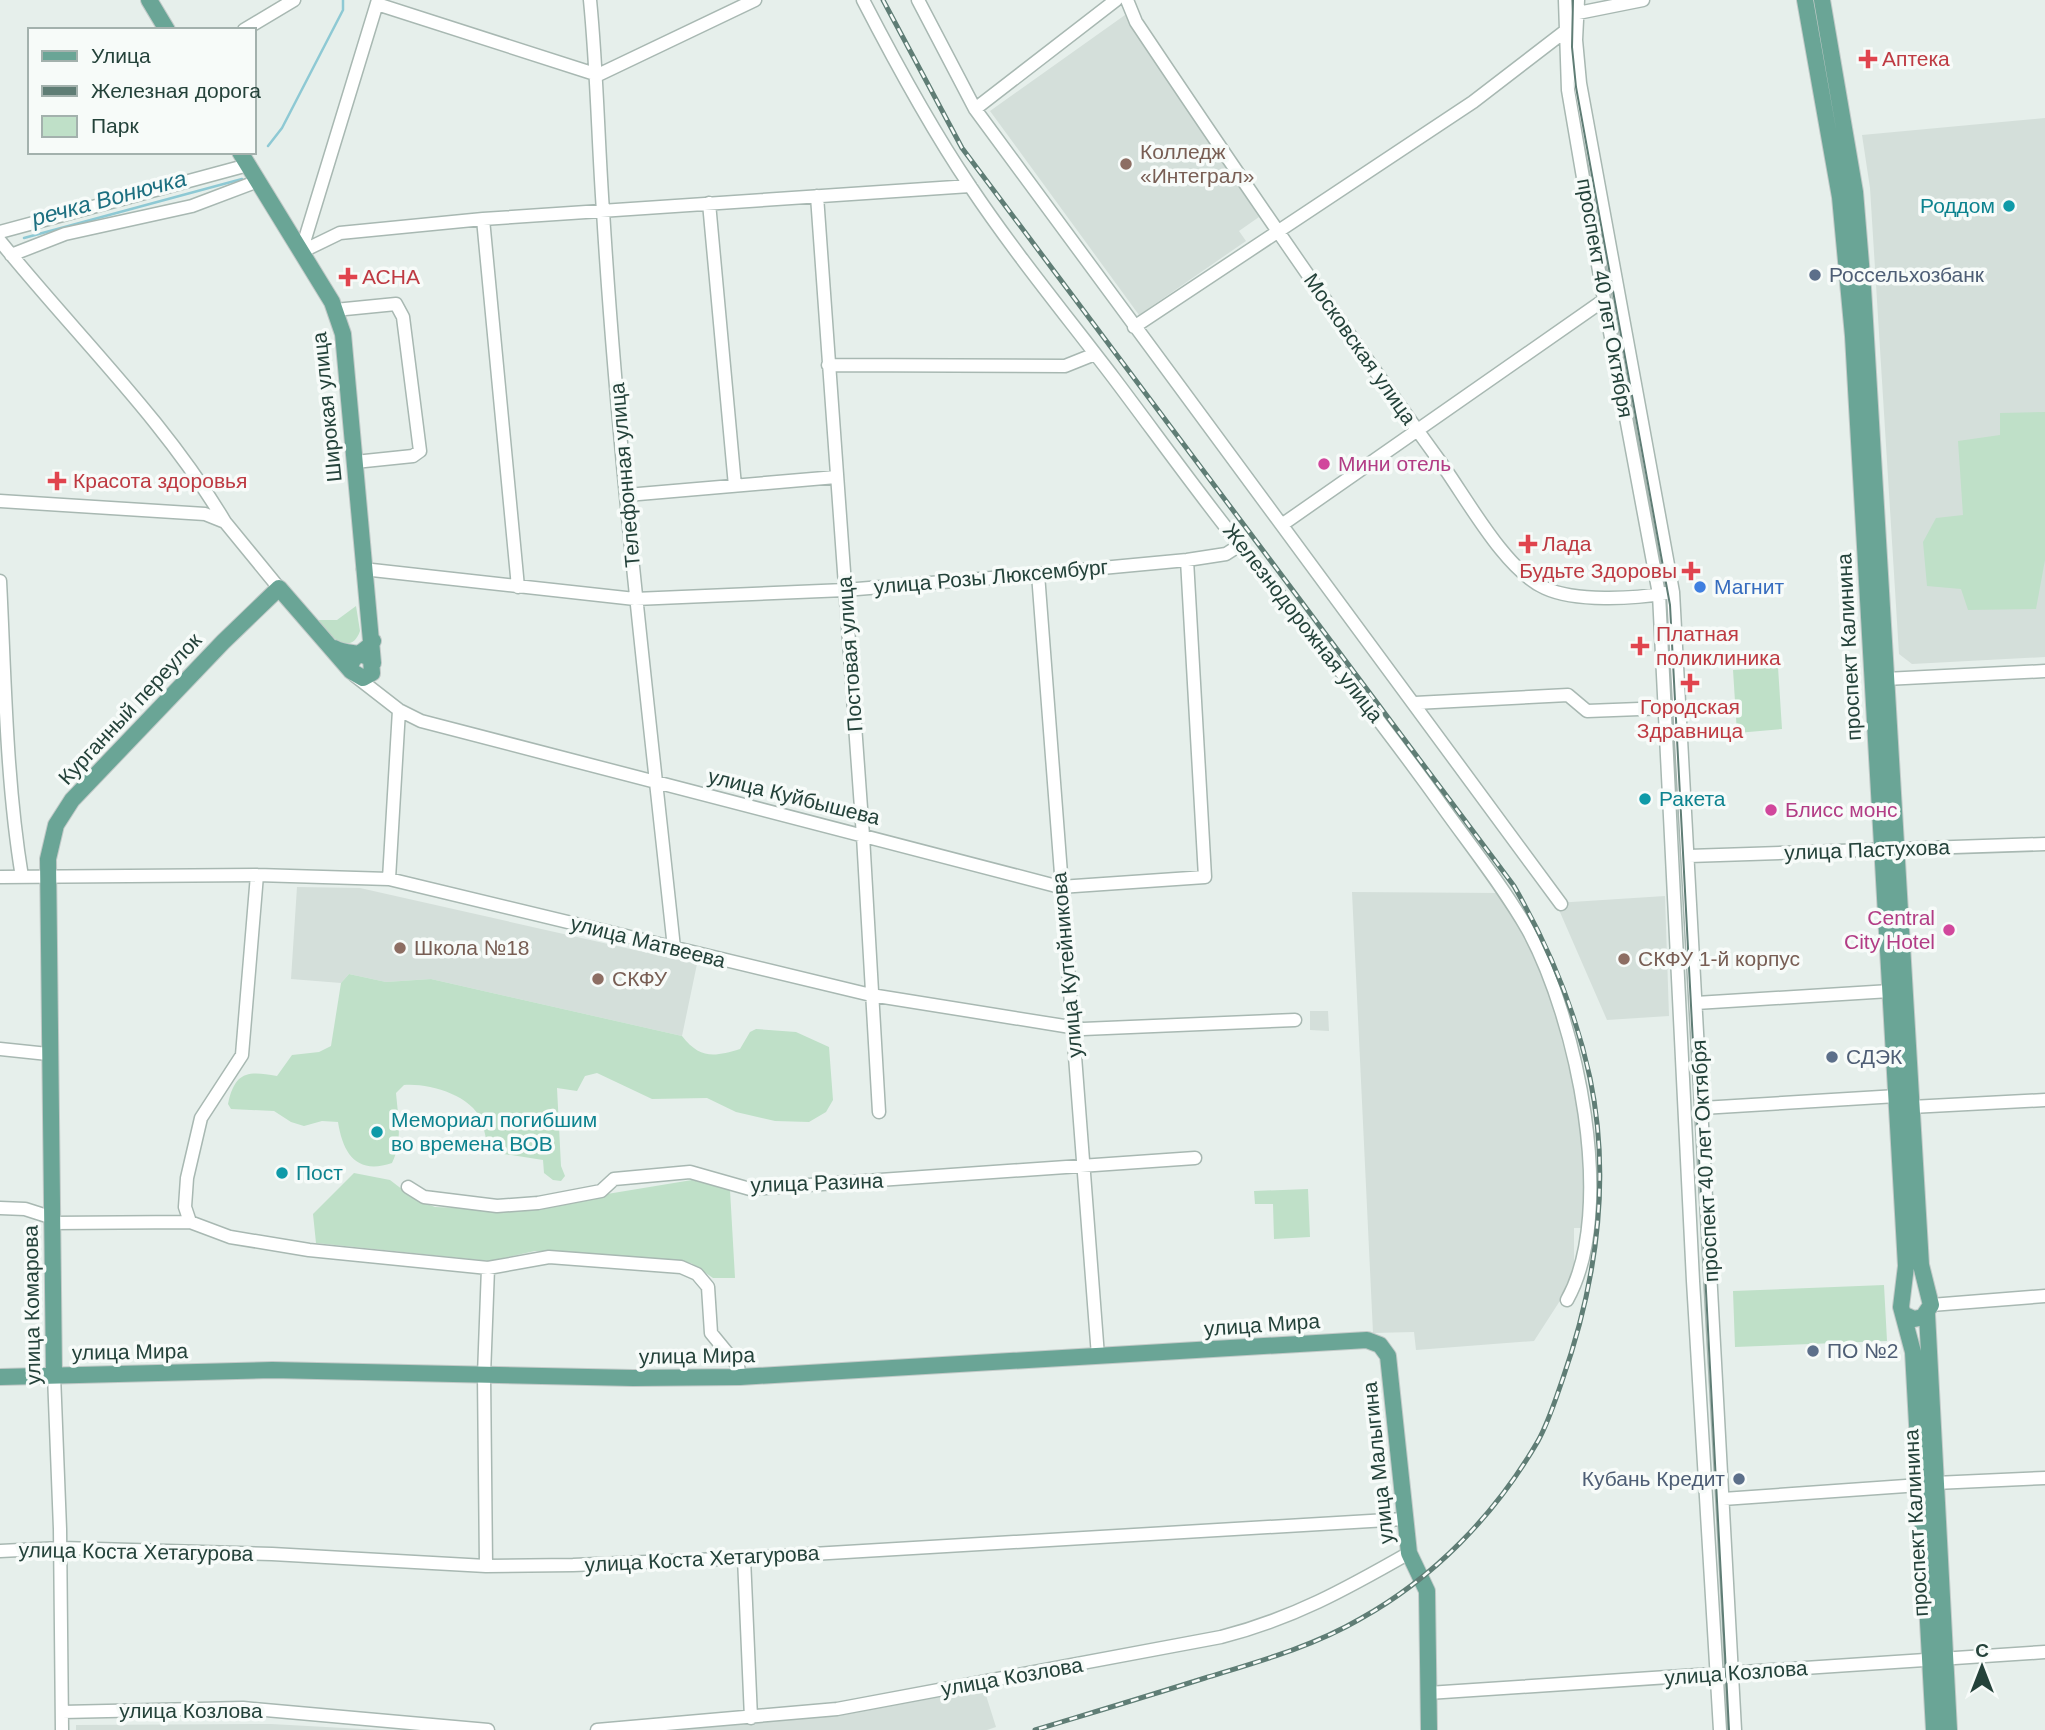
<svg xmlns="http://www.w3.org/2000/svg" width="2045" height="1730" font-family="Helvetica,sans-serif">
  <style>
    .built { fill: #d4dfda }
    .green { fill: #bfe0c8 }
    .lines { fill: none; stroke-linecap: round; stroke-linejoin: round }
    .stream { stroke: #8ec9d4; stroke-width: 2.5 }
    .minor-casing { stroke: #a8b8b2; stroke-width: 15 }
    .major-casing { stroke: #c2cac8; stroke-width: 18 }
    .minor { stroke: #fff; stroke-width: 12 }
    .major { stroke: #6aa596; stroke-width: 16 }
    .tram { stroke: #5f7d75; stroke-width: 2 }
    .rail-casing { stroke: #5f7d75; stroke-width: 5 }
    .rail { stroke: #f7fbf9; stroke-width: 2.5; stroke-dasharray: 8; stroke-linecap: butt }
    .health-dot { fill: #e0444e; stroke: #f7fbf9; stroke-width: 2.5 }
    .education-dot { fill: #8d6e63; stroke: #f7fbf9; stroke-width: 2.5 }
    .culture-dot { fill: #0f9aa8; stroke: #f7fbf9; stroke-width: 2.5 }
    .service-dot { fill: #5c6f8a; stroke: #f7fbf9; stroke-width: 2.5 }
    .hotel-dot { fill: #d1479c; stroke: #f7fbf9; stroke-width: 2.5 }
    .shop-dot { fill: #3f7fe0; stroke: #f7fbf9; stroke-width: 2.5 }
    .labels { text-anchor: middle; stroke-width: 7; stroke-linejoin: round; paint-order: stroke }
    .health-label { font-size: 21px; fill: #be3a42; stroke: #f7fbf9; text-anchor: start }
    .education-label { font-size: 21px; fill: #785e54; stroke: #f7fbf9; text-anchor: start }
    .culture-label { font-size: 21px; fill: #0d838f; stroke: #f7fbf9; text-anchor: start }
    .service-label { font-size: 21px; fill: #4e5e75; stroke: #f7fbf9; text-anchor: start }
    .street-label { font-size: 21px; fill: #24423a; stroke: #f7fbf9 }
    .hotel-label { font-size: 21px; fill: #b23c85; stroke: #f7fbf9; text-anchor: start }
    .shop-label { font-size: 21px; fill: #366cbe; stroke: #f7fbf9; text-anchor: start }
    .water-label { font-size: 23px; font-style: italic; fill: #1c6f80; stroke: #f7fbf9 }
  </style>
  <rect width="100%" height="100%" fill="#e6efeb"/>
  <!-- built -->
  <path class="built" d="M1125 15 1259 217 1239 231 1246 241 1139 315 990 111Z
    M2045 118V657L1912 664 1899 654 1870 188 1862 135Z
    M297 887 360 888 697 964 682 1036 431 979 386 982 349 974 341 983 291 979Z
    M1352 892 1500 893 1525 933 1548 987 1575 1092 1582 1139 1584 1228H1574V1279L1534 1341 1416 1350 1414 1332 1373 1333Z
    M1665 896 1669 1016 1607 1020 1556 903Z
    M1310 1011H1328L1329 1031 1310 1030Z
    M984 1689 996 1727 987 1730H663L837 1716Z
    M271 1724 381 1730H76V1725Z"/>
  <!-- green -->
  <path class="green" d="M2045 412V560L2036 609 1968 610 1961 589 1927 586 1923 542 1936 518 1963 515 1958 441 2000 435V413Z
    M356 606 360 631C350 659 326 633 316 620H337Z
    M1778 667 1782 729 1737 733 1733 670Z
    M349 974 386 982 431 979 682 1036C700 1059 714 1057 740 1049L750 1032 756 1029 796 1032 829 1047 833 1100 826 1112 809 1122 775 1121 736 1112 707 1098 652 1099 597 1073 585 1076 577 1091 557 1088 561 1166 565 1176 561 1181 553 1180 544 1173 543 1160 491 1152C486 1142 485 1131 481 1120 471 1095 429 1083 404 1085L396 1093C398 1116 403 1141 392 1163 357 1175 343 1154 338 1122L322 1121 304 1126 291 1122 274 1111 231 1109 228 1104C235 1071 248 1071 277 1076L292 1055 319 1052 331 1046 341 983Z
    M354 1173 390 1180 416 1200 435 1207 510 1210 692 1180 730 1190 735 1278H713L691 1263 594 1254 535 1251 490 1261 316 1243 313 1214Z
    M1308 1189 1310 1237 1274 1239 1273 1204H1255L1254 1191Z
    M1884 1285 1887 1341 1735 1347 1733 1291Z"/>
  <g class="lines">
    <!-- stream -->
    <path class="stream" d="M268 146 282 128 343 10V0
      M24 238 242 179"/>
    <!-- minor casing -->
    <g class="minor-casing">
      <path id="minor" d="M590 0C597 70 598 141 603 211 618 458 648 703 674 948
        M863 0C896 64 930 127 970 186 1014 252 1065 314 1113 377 1156 434 1198 493 1243 549 1312 635 1381 720 1445 810 1473 849 1504 888 1528 930 1576 1018 1618 1209 1567 1300
        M918 0 975 109 1561 904
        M1127 0 1136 22C1235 170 1336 318 1441 463 1467 499 1505 570 1545 588 1575 602 1634 599 1666 593
        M1565 0 1568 90 1604 300 1659 594 1693 1281 1720 1730
        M1578 0 1576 40 1580 83 1673 592 1735 1730
        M377 4 598 75 755 0
        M244 30 294 0
        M975 109 1116 0
        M817 196 863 836 879 1112
        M709 203 735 486
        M483 219 518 587
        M0 232 248 165
        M0 241C75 334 164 419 225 522
        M301 252 340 233 483 219 970 186
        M301 252 378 0
        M11 255 65 234 192 206 258 181
        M335 310 396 304 403 317 420 451 413 456 355 462
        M1134 327 1473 102 1564 32 1578 13 1643 0
        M828 365 1065 366 1095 354
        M627 495 836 477
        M0 501 205 514 225 522 279 588
        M1283 524 1604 300
        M363 569 635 599 845 590 1038 574 1187 560 1226 554 1240 545
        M1038 574 1098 1356
        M0 581C5 679 6 780 22 877
        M354 675 399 710 421 721 1060 887 1205 877 1187 560
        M1885 679 2045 671
        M1415 703 1568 695 1587 711 1666 708
        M1689 856 2045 844
        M0 877 257 875 389 879 871 995 1083 1029 1295 1020
        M389 879 399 710
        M1696 1003 1890 991
        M0 1049 48 1054
        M1911 1107 2045 1100
        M1702 1108 1897 1096
        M408 1187 424 1197 497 1206 538 1203 601 1191 614 1179 690 1172 750 1189 1195 1158
        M0 1208 25 1209 50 1217
        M190 1222 185 1207 187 1178 201 1118 242 1055 257 875
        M51 1223 190 1222 230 1237 309 1250 488 1268 549 1257 681 1267 697 1274 708 1287 711 1333 738 1366 740 1377
        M1931 1305 2045 1296
        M54 1375 60 1529 62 1730
        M1935 1483 2045 1478
        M1723 1499 1920 1485
        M0 1551 61 1548 272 1554 486 1566 573 1565 744 1558 1404 1519
        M744 1558 751 1718
        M486 1566 484 1375 488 1268
        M1428 1693 2045 1652
        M62 1712 243 1708 488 1730
        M597 1730 837 1709 1221 1637C1292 1619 1346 1589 1409 1553"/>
    </g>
    <!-- major casing -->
    <g class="major-casing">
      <path id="major" d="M149 0 167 30
        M1805 0 1840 197 1853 336 1906 1266 1901 1307 1913 1352 1934 1730
        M1822 0 1855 192 1863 288 1921 1265 1931 1305 1923 1317 1914 1319 1905 1315
        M240 152 332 302 343 334 373 663
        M334 648C346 655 361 651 371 659L372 673 363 678 351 671C348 655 366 653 373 641
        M1927 1314 1949 1730
        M54 1375 48 859 56 825 72 800 223 642 279 588 351 671
        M0 1377 272 1370 633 1378 740 1377 1367 1340 1380 1345 1388 1356 1409 1553 1427 1591 1429 1730"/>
    </g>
    <!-- minor -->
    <use href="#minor" class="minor"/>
    <!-- major -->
    <use href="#major" class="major"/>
    <!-- tram -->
    <path class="tram" d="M1573 0 1572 47 1576 87 1670 605 1729 1730"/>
    <!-- rail casing -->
    <g class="rail-casing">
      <path id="rail" d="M883 0 962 148 1514 886C1549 947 1575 1008 1590 1078 1611 1179 1596 1284 1562 1381 1555 1401 1548 1423 1538 1441 1495 1515 1434 1578 1360 1619 1312 1647 1257 1662 1205 1678 1148 1696 1091 1713 1035 1730"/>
    </g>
    <!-- rail -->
    <use href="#rail" class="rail"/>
  </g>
  <!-- markers -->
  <g class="health-dot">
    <path d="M1864.5 48.5h7v7h7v7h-7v7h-7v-7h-7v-7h7z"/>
    <path d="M344.5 266.5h7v7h7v7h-7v7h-7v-7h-7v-7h7z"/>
    <path d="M53.5 470.5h7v7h7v7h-7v7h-7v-7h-7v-7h7z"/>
    <path d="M1524.5 533.5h7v7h7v7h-7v7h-7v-7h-7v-7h7z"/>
    <path d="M1687.5 560.5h7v7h7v7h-7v7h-7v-7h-7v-7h7z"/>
    <path d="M1636.5 635.5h7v7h7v7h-7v7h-7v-7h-7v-7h7z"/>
    <path d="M1686.5 672.5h7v7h7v7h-7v7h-7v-7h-7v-7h7z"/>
  </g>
  <g class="education-dot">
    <circle cx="1126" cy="164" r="7"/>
    <circle cx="400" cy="948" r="7"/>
    <circle cx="1624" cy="959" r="7"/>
    <circle cx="598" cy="979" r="7"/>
  </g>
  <g class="culture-dot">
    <circle cx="2009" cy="206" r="7"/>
    <circle cx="1645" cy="799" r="7"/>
    <circle cx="377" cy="1132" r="7"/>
    <circle cx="282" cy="1173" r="7"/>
  </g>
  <g class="service-dot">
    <circle cx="1815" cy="275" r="7"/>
    <circle cx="1832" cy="1057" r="7"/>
    <circle cx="1813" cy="1351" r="7"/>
    <circle cx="1739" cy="1479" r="7"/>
  </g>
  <g class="hotel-dot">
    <circle cx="1324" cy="464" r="7"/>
    <circle cx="1771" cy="810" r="7"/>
    <circle cx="1949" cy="930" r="7"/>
  </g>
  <circle class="shop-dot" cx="1700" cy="587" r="7"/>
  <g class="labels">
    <!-- health labels -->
    <g class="health-label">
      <text x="1882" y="66">Аптека</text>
      <text x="362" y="284">АСНА</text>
      <text x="73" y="488">Красота здоровья</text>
      <text x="1542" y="551">Лада</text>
      <text x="1677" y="578" text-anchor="end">Будьте Здоровы</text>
      <text x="1656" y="641">Платная<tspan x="1656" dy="24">поликлиника</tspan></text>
      <text x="1690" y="714" text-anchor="middle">Городская<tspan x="1690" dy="24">Здравница</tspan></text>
    </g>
    <!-- education labels -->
    <g class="education-label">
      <text x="1140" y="159">Колледж<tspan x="1140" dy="24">«Интеграл»</tspan></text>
      <text x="414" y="955">Школа №18</text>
      <text x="1638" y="966">СКФУ 1-й корпус</text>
      <text x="612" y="986">СКФУ</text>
    </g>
    <!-- culture labels -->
    <g class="culture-label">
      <text x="1995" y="213" text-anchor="end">Роддом</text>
      <text x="1659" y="806">Ракета</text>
      <text x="391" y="1127">Мемориал погибшим<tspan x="391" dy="24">во времена ВОВ</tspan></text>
      <text x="296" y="1180">Пост</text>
    </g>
    <!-- service labels -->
    <g class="service-label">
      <text x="1829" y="282">Россельхозбанк</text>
      <text x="1846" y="1064">СДЭК</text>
      <text x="1827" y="1358">ПО №2</text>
      <text x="1725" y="1486" text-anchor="end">Кубань Кредит</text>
    </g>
    <!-- street labels -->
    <g class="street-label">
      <text transform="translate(1605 298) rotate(80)" y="7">проспект 40 лет Октября</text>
      <text transform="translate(1360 349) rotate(55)" y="7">Московская улица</text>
      <text transform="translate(327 407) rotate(-96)" y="7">Широкая улица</text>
      <text transform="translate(625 475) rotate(-95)" y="7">Телефонная улица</text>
      <text transform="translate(991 577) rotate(-5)" y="7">улица Розы Люксембург</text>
      <text transform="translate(1303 623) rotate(52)" y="7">Железнодорожная улица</text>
      <text transform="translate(1849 647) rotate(-93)" y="7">проспект Калинина</text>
      <text transform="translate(850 654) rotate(-94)" y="7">Постовая улица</text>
      <text transform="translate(130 709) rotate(-47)" y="7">Курганный переулок</text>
      <text transform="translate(794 797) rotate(14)" y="7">улица Куйбышева</text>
      <text transform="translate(1867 850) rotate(-2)" y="7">улица Пастухова</text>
      <text transform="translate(648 942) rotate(14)" y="7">улица Матвеева</text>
      <text transform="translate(1067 965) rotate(-95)" y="7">улица Кутейникова</text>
      <text transform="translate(1705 1161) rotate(-93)" y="7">проспект 40 лет Октября</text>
      <text transform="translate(817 1183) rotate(-2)" y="7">улица Разина</text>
      <text transform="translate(32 1305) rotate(-91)" y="7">улица Комарова</text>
      <text transform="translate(1262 1325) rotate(-4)" y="7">улица Мира</text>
      <text transform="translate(130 1352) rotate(-1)" y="7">улица Мира</text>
      <text transform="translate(697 1356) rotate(-1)" y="7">улица Мира</text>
      <text transform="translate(1378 1463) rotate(-96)" y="7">улица Малыгина</text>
      <text transform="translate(1916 1523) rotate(-93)" y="7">проспект Калинина</text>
      <text transform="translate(136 1552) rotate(1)" y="7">улица Коста Хетагурова</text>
      <text transform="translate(702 1559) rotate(-3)" y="7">улица Коста Хетагурова</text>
      <text transform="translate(1736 1673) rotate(-4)" y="7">улица Козлова</text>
      <text transform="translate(1012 1677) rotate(-10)" y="7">улица Козлова</text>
      <text x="191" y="1718">улица Козлова</text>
    </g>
    <!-- hotel labels -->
    <g class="hotel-label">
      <text x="1338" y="471">Мини отель</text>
      <text x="1785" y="817">Блисс монс</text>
      <text x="1935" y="925" text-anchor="end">Central<tspan x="1935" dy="24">City Hotel</tspan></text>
    </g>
    <!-- shop labels -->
    <g class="shop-label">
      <text x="1714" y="594">Магнит</text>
    </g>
    <!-- water labels -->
    <g class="water-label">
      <text transform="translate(109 198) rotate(-15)" y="8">речка Вонючка</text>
    </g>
  </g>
  <!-- legend -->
  <rect x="28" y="28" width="228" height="126" fill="#f7fbf9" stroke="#a3b1ad" stroke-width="2"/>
  <rect x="42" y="51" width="35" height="10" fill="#6aa596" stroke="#a3b1ad" stroke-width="2"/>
  <text x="91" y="63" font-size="21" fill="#24423a">Улица</text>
  <rect x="42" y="86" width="35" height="10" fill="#5f7d75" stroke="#a3b1ad" stroke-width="2"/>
  <text x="91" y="98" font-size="21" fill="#24423a">Железная дорога</text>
  <rect x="42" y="116" width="35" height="21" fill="#bfe0c8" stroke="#a3b1ad" stroke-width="2"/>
  <text x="91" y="133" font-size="21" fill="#24423a">Парк</text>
  <!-- north arrow -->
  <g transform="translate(1982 1667)" stroke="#f7fbf9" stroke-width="5" paint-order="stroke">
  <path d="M0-5L12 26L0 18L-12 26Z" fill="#24423a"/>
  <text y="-10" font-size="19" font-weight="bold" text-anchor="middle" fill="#24423a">С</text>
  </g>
</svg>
